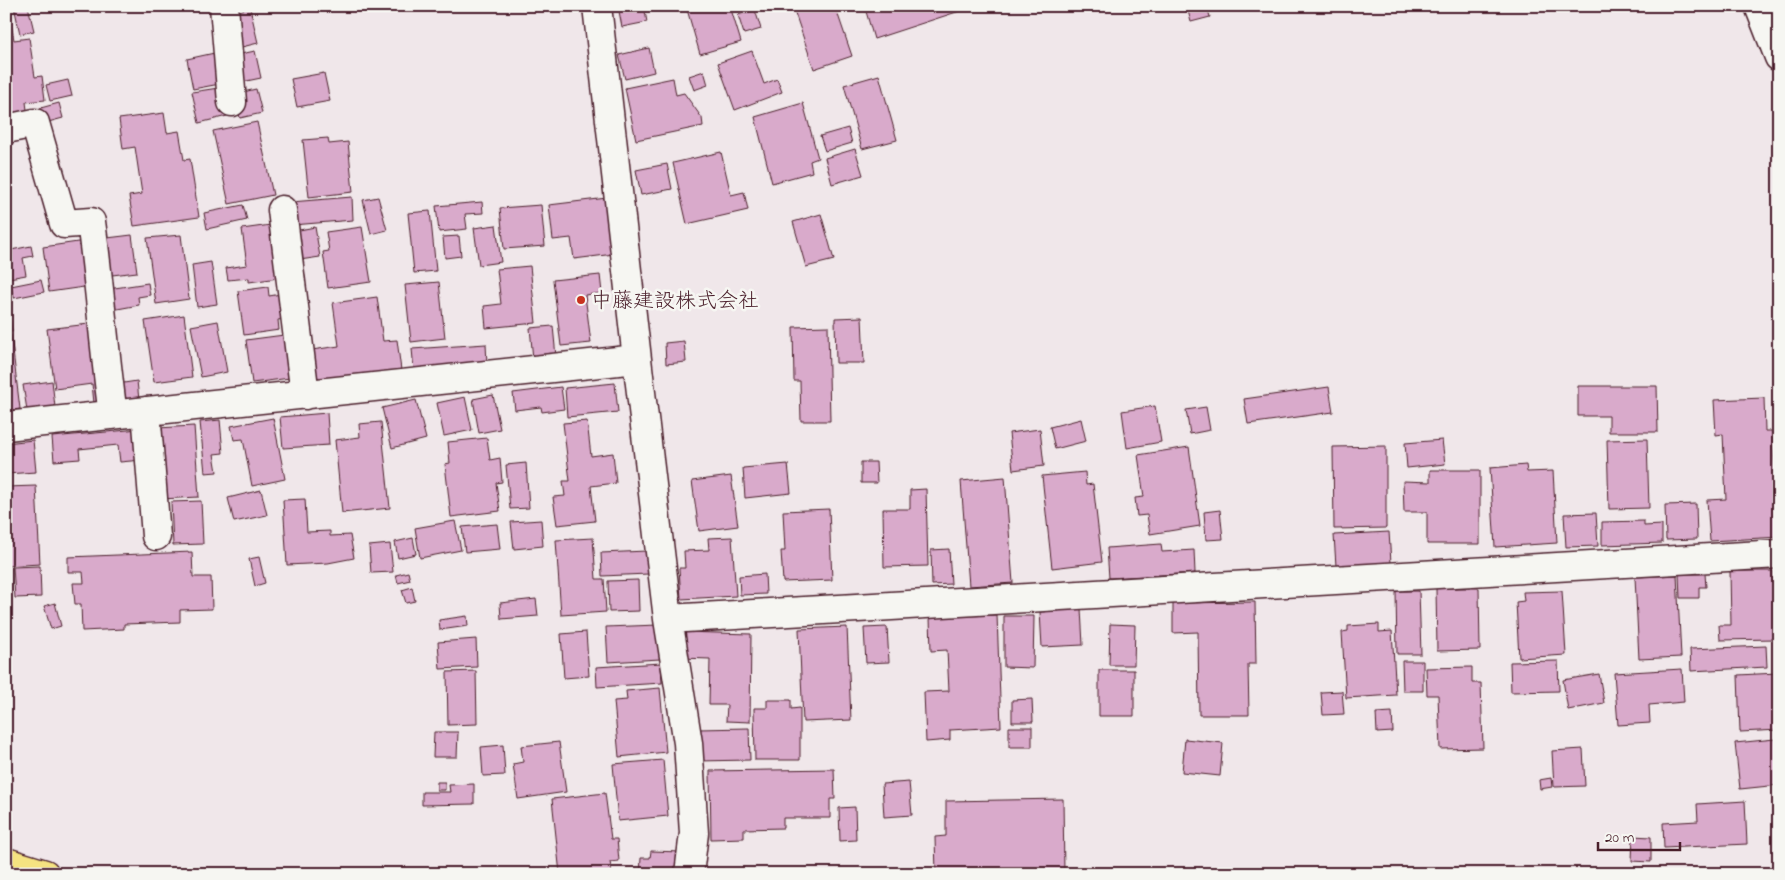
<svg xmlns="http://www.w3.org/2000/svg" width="1785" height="880" font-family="'Indie Flower','Klee One',sans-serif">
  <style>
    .building { fill: #d9aacb; stroke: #4a1f2b }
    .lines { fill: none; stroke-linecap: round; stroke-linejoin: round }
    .minor-casing { stroke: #4a1f2b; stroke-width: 31 }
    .major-casing { stroke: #4a1f2b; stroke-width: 31 }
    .minor { stroke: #f6f6f2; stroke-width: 28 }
    .major { stroke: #f5e381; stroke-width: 28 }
    .poi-dot { fill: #c8321e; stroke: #f6f6f2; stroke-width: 2 }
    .labels { text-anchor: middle; stroke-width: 5; stroke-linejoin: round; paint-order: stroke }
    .poi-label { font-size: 21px; fill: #4a1f2b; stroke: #f6f6f2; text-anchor: start }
  </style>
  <rect width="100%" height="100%" fill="#f0e7ea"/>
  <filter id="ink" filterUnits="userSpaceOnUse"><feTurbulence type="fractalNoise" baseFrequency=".02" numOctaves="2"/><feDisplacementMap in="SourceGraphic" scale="10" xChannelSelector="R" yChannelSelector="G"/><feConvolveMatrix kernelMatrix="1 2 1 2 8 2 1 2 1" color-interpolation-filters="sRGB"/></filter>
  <g filter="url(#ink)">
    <!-- building -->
    <path class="building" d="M6 6H8L14 40 29 38 35 77 42 76 45 100 26 102 28 118 6 121Z
      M14 6H28L34 31 20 34Z
      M618 6H644L647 22 622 27Z
      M686 6H730L741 42 700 54Z
      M796 6H835L852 56 814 69 793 7Z
      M870 6H975L874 39 865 8Z
      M1191 6H1207L1210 17 1191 22 1187 7Z
      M250 8 258 43 234 49 226 14Z
      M755 10 761 29 744 34 738 15Z
      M649 48 654 72 625 79 619 55Z
      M255 51 261 78 237 83 231 56Z
      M752 51 764 84 777 79 782 92 735 110 718 63Z
      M219 52 225 83 193 89 187 59Z
      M704 71 708 85 694 90 689 76Z
      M324 73 330 101 297 107 291 79Z
      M879 75 897 140 862 149 844 85Z
      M673 78 676 95 684 93 702 118 703 126 636 140 625 88Z
      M68 80 72 96 50 101 46 85Z
      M225 87 231 115 199 123 192 92Z
      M256 89 262 113 240 118 235 94Z
      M59 103 63 118 41 124 37 109Z
      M803 103 818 158 810 161 812 172 772 183 755 117Z
      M164 113 167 133 179 131 184 160 190 159 199 217 134 226 129 196 142 194 135 147 123 149 119 119Z
      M257 122 273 195 229 204 213 131Z
      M848 128 852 143 825 151 820 136Z
      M328 138 329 144 348 142 353 192 309 197 303 140Z
      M855 149 863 175 832 184 825 158Z
      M721 152 731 195 744 192 748 210 687 224 673 163Z
      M667 164 672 189 641 195 636 170Z
      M352 197 353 220 293 225 291 202Z
      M378 197 387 230 371 234 363 200Z
      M607 198 614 254 574 259 571 238 553 240 549 205Z
      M482 202 483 213 465 214 467 229 439 232 436 206Z
      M243 205 247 220 207 229 204 213Z
      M541 205 545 246 504 249 500 208Z
      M430 211 436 271 414 273 408 213Z
      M821 214 834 260 806 267 793 222Z
      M278 224 286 277 249 282V278L228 280 226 268 247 265 242 229Z
      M496 225 501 262 479 265 474 228Z
      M315 227 320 257 293 261 289 232Z
      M362 227 371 282 328 288 323 252 329 251 326 232Z
      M132 235 137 272 104 276 99 239Z
      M181 235 189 299 156 304 147 238Z
      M459 236 461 256 445 258 443 237Z
      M85 241 91 286 49 292 43 247Z
      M31 246 33 256 23 258 26 275 9 278 6 266V251Z
      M211 262 217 304 197 307 192 265Z
      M530 266 536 323 486 328 484 306 501 304 497 269Z
      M600 275 602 293 585 295 591 343 561 346 553 280Z
      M41 280 44 292 14 298 11 286Z
      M439 282 445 338 411 342 405 285Z
      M148 283 150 295 138 297 139 305 112 310 108 289Z
      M268 287 269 296 281 294 284 319 278 320 279 330 244 335 238 291Z
      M6 288 12 331 6 332Z
      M377 297 383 341 397 340 401 370 309 383 305 351 339 346 333 303Z
      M184 315 192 377 154 382 145 321Z
      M862 317 864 363H836L835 318Z
      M218 321 227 372 201 377 191 326Z
      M89 324 106 401 94 403 92 384 55 389 47 329Z
      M553 326 556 357 533 359 530 328Z
      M828 326 830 421H801L800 381H794L793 327Z
      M6 335H11L20 409 6 411Z
      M284 335 290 378 252 383 246 340Z
      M684 341 686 362 666 364 665 343Z
      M486 344 487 365 414 370 412 349Z
      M52 381 55 407 27 410 23 385Z
      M137 381 139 400 113 404 111 385Z
      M615 383 618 412 567 417 565 388Z
      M1578 386H1657L1658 432H1609V416H1578Z
      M561 387 564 409 542 412 541 407 515 410 513 393Z
      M1329 387 1333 412 1248 424 1244 399Z
      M493 395 500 429 479 433 473 399Z
      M465 397 472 430 444 436 437 403Z
      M1764 398 1765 431H1772L1776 500H1779V537L1710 541 1707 500 1726 499 1723 434 1716 435 1714 400Z
      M416 400 426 439 392 448 382 408Z
      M1155 406 1161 442 1127 448 1122 411Z
      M1206 407 1210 430 1190 434 1186 410Z
      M327 413 329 445 283 448 280 417Z
      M273 418 285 479 252 486 243 439 234 440 231 426Z
      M1081 419 1086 441 1055 449 1050 427Z
      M220 420 223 453 214 454 217 472 205 473 200 422Z
      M587 421 591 456 613 453 616 483 591 486 595 521 557 525 553 497 565 496 563 481H570L563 423Z
      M381 422 390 508 342 513 335 440 360 437 359 424Z
      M194 426 199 497 161 499 157 428Z
      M139 429 142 460 120 462 118 445 79 449 80 459 54 461 52 437Z
      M1040 429 1044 466 1013 470 1009 433Z
      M487 438 490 460 500 458 502 482 496 483 500 511 451 517 445 464 450 463 448 442Z
      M1647 439 1649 508 1609 509 1607 440Z
      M33 440 36 472 6 474V443Z
      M1442 440 1445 464 1407 468 1405 443Z
      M1386 446V528L1334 529 1333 447Z
      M1189 447 1200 526 1150 534 1147 515 1137 516 1135 498 1144 497 1138 455Z
      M861 462H876L877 483H861Z
      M526 463 529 508 510 509 506 465Z
      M788 464 791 493 745 498 743 468Z
      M1526 465 1527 472 1553 471 1557 543 1495 547 1490 468Z
      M1430 470H1480V544H1427V512H1404L1403 481 1430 482Z
      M1085 472 1086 485 1093 484 1102 562 1052 568 1042 476Z
      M731 476 738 526 699 531 692 481Z
      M1005 477 1013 583 969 586 961 481Z
      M36 486 40 564 6 566V487Z
      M926 489 928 566 884 567 883 509H910V490Z
      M261 490 267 515 234 522 228 498Z
      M305 499 307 532 330 531V536L350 535 354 558 328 563 287 565 283 500Z
      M201 501 203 544 173 545 171 502Z
      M1696 504 1697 539 1666 540 1665 505Z
      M829 509 832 580 783 582 781 551H785L783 511Z
      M1220 510 1223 539 1206 540 1204 512Z
      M1596 513 1598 546 1566 547 1564 514Z
      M541 520 543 546 514 549 511 522Z
      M455 521 461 550 420 558 415 528Z
      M1644 521V526L1662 525V543L1602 545V522Z
      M497 524 500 549 465 552 462 527Z
      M1389 532 1391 563 1336 566 1334 535Z
      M732 537 736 596 681 599 679 568H685L684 551 709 550 708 538Z
      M413 538 416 554 398 558 395 542Z
      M593 538 596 579H604L606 612 561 615 556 540Z
      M390 544 393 572 371 573 369 546Z
      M1161 544 1162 552 1194 550 1195 573 1109 578 1107 548Z
      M949 549 951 584 932 585 931 550Z
      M647 551 648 574 602 576 601 553Z
      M192 552 193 577H211L212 609 180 610V622L124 624V629L82 631 81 604H75L73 583H84L83 572H68V557Z
      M259 557 265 583 255 586 249 559Z
      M40 566 41 597 15 598 13 567Z
      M1730 571H1773L1774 639 1720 640 1719 625H1731Z
      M408 572 410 580 398 583 396 575Z
      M765 574 766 594 740 595 739 576Z
      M1679 574H1705L1706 587H1699V598H1680Z
      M1677 575 1681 657 1639 659 1635 577Z
      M638 580 639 611 609 612 608 581Z
      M412 587 415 601 406 603 402 590Z
      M1436 588H1479L1480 650 1437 651Z
      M1396 591H1419L1421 654H1397Z
      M1562 591 1566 655 1519 658 1516 602 1524 601 1523 592Z
      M536 599 538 616 501 619 500 603Z
      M1255 602 1256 664H1248L1249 715H1199L1198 632 1173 633V603Z
      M55 603 61 626 51 629 44 606Z
      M1081 609 1083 645 1042 647 1040 612Z
      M997 615 1001 727 950 730V740L926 742 924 692 949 691 947 650 931 651 930 617Z
      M467 616 468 626 440 630 439 620Z
      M1004 616H1034L1033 668 1004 667Z
      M1110 624 1135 625 1134 665H1109Z
      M1379 624V632L1392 631 1396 695 1346 698 1342 632 1348 631V626Z
      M658 625 660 659 608 662 606 627Z
      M847 627 851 720 803 722 799 629Z
      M887 627 889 662 866 663 864 628Z
      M586 632 589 676 564 678 561 634Z
      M682 632 751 634 750 722 726 721 727 705H709L710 659 681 658Z
      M476 639 477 667 440 669 438 642Z
      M1766 646 1767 667 1691 671 1690 649Z
      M1402 661H1423V691H1403Z
      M1558 661 1559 691 1511 692 1510 662Z
      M661 663 662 683 597 687 596 667Z
      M1472 667V683H1481L1483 748 1440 749 1438 695H1427L1426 668Z
      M1682 669 1684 702 1649 705 1650 723 1618 725 1614 673Z
      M1099 670H1134V716H1099Z
      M476 671 477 724 448 725 447 672Z
      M1778 673 1779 730 1740 732 1738 675Z
      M1599 674 1604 703 1568 710 1563 680Z
      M660 688 666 752 619 757 614 701 627 700 626 691Z
      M1342 691 1344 714 1323 715 1321 692Z
      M1032 699 1033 722H1012V700Z
      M767 700H791V709L800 708V760H755L754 708H767Z
      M1392 712 1393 732 1377 733 1376 713Z
      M1009 727H1032V747H1009Z
      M749 728 750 760 698 761V729Z
      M434 732H458L457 757H433Z
      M1185 739 1223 743 1220 776 1182 772Z
      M1775 739 1779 785 1740 789 1735 743Z
      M559 742 566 792 518 799 513 764 523 762 521 746Z
      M503 745 505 775 483 776 481 747Z
      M1583 749 1585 786 1554 787 1552 751Z
      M663 760 668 816 618 821 613 764Z
      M834 769 835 799H830V818H783V828L744 829V838L711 839 710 771Z
      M1551 778 1552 787 1540 789 1539 780Z
      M437 782H445V790H437Z
      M909 782 912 815 884 817 882 784Z
      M474 784V804L422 805V792H450L449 785Z
      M605 793 611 839H617L619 861 610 862 612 874H560L552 799Z
      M1063 799 1064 874H936L935 837 946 836V801Z
      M1745 801 1747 844 1664 848 1663 823 1698 821 1697 804Z
      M855 807 856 840 840 841 839 808Z
      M1633 836 1651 837V862L1632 861Z
      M651 851 681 852 680 874H640L641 858H650Z"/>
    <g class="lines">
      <!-- minor casing -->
      <g class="minor-casing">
        <path id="minor" d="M224 6 232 102
          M597 6 637 359
          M1759 6 1779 57
          M6 129 35 123 64 224 91 222C100 286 104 350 113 415
          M282 210 305 395
          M146 411 156 536
          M6 426 637 359 668 619 1779 554
          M668 619 688 743 694 833 689 874"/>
      </g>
      <!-- major casing -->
      <g class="major-casing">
        <path id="major" d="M6 862 45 874"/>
      </g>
      <!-- minor -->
      <use href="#minor" class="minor"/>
      <!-- major -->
      <use href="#major" class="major"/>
    </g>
  </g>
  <!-- markers -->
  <circle class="poi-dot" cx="581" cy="300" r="5"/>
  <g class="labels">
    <!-- poi labels -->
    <g class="poi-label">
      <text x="591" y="307">中藤建設株式会社</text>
    </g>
  </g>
  <!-- margin -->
  <rect width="1785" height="880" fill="none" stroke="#f6f6f2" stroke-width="25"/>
  <rect x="12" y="12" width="1760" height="855" fill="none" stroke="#4a1f2b" stroke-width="2" filter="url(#ink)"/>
  <!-- scale -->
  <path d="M1598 842v8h82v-8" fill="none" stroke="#4a1f2b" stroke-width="2.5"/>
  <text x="1605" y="842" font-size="15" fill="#4a1f2b" stroke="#f6f6f2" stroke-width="4" paint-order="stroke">20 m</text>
</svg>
